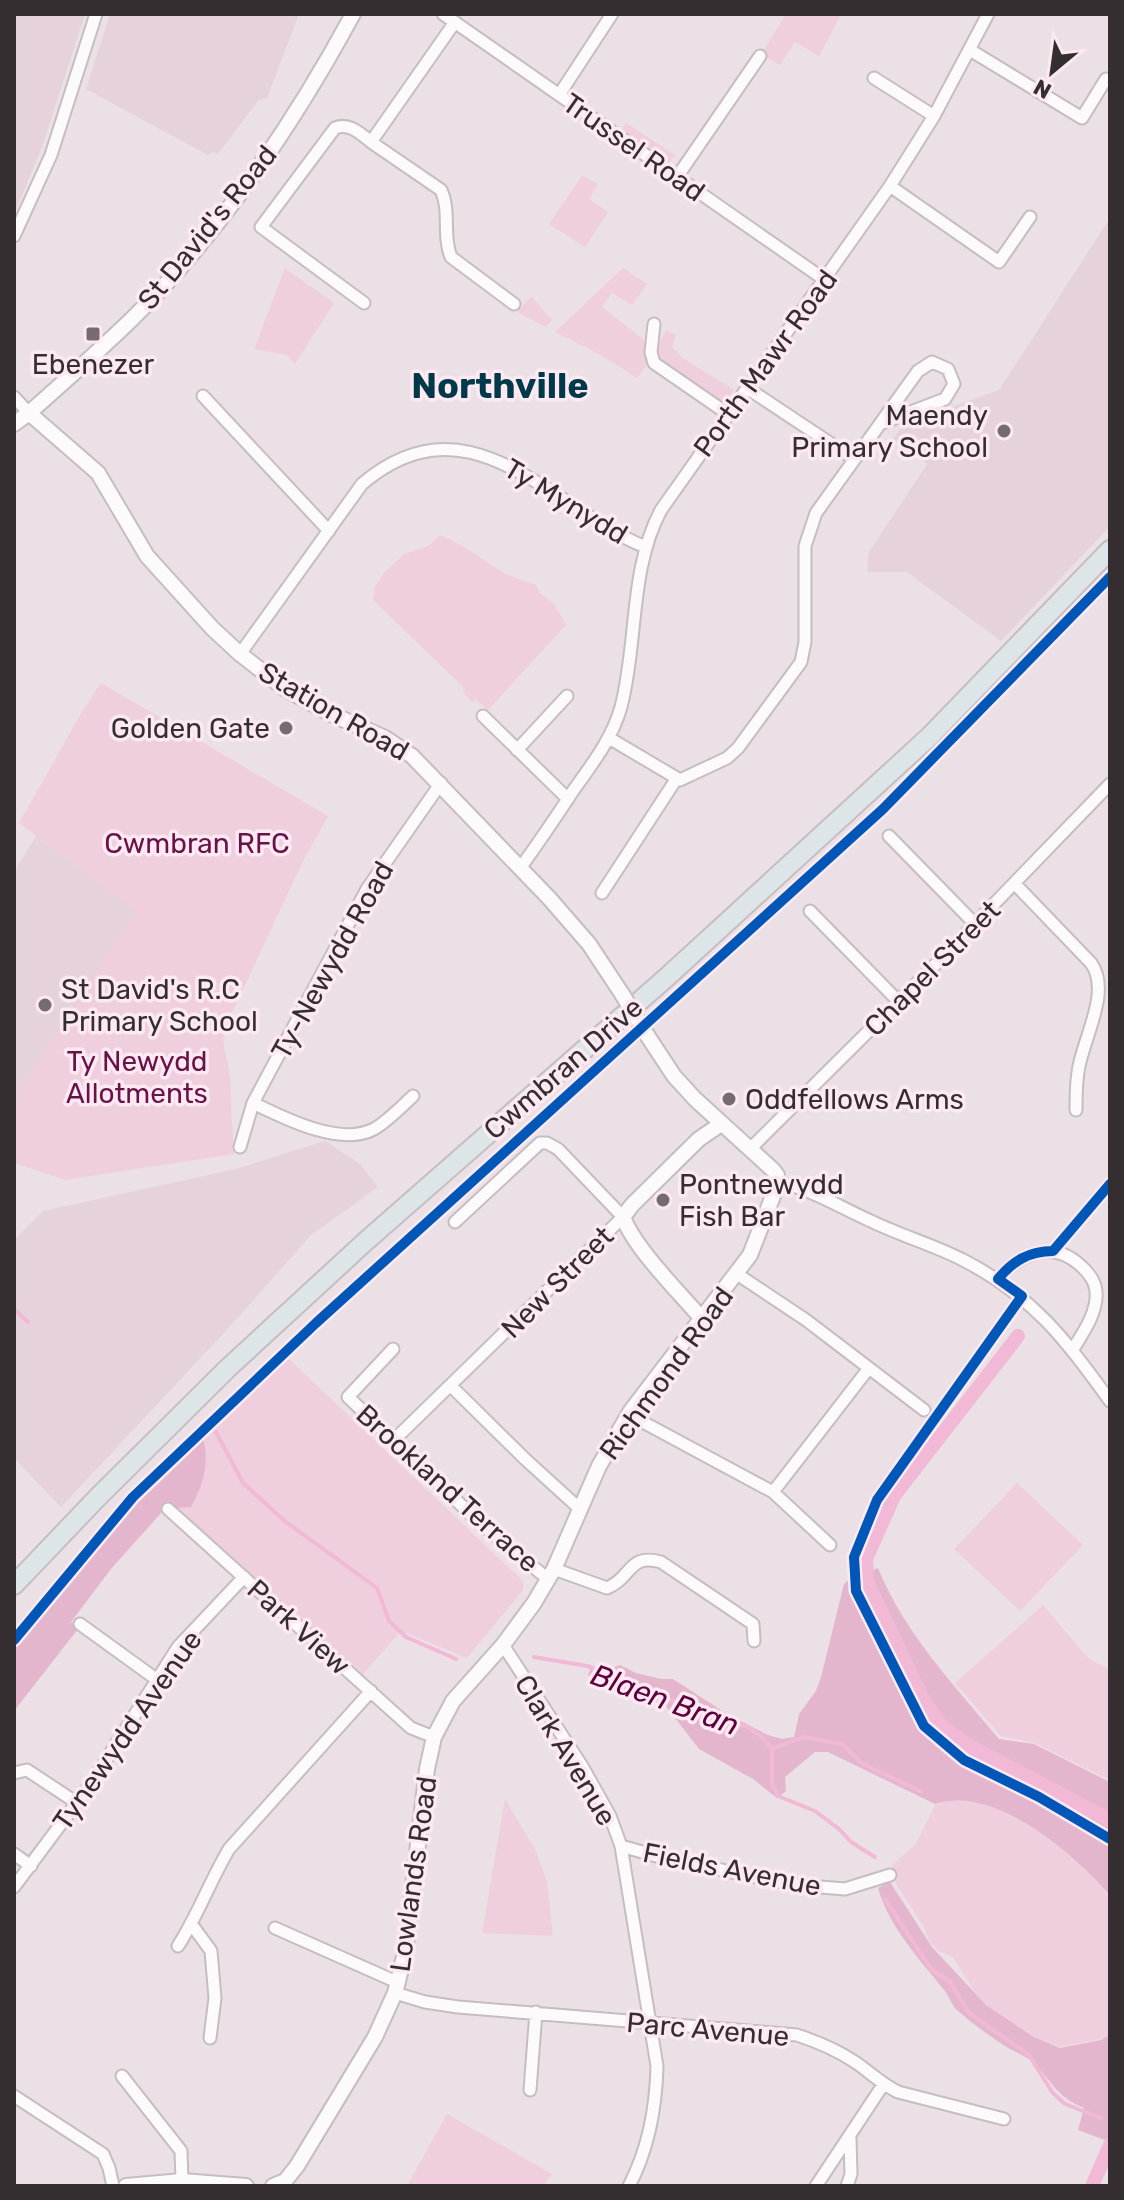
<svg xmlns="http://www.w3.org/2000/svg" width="1124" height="2200" font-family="Rubik,sans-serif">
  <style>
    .built { fill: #e5d2db }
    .green { fill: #efcede }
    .forest { fill: #e4b6cd }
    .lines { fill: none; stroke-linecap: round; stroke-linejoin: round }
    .stream { stroke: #f1b9d5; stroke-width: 4 }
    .canal { stroke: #f1b9d5; stroke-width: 14 }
    .minor-casing { stroke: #c5bdc1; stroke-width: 15 }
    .tertiary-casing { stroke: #c5bdc1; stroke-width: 18 }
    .primary-casing { stroke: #c4bec1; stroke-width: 22 }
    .minor { stroke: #fcfafb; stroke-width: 11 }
    .tertiary { stroke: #fcfafb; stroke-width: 14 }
    .primary { stroke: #dde5e8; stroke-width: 18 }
    .tertiary-bridge-casing { stroke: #c5bdc1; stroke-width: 18; stroke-linecap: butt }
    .tertiary-bridge { stroke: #fcfafb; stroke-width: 14 }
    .cycleway-casing { stroke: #fde9f2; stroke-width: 15 }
    .cycleway { stroke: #0057b8; stroke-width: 10 }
    .poi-dot { fill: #756c70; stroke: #fde9f2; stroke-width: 3 }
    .labels { text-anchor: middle; stroke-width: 7; stroke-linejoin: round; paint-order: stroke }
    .street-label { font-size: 28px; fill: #352e31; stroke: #fde9f2 }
    .poi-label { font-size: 28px; fill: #352e31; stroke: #fde9f2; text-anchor: start }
    .park-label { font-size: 28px; fill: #691248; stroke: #fde9f2 }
    .water-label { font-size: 30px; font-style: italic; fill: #5c013d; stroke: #fde9f2 }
    .district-label { font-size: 36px; font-weight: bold; fill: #003949; stroke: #fde9f2 }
  </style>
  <rect width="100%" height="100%" fill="#ebe0e5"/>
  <!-- built -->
  <path class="built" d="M14 14H85L43 144 14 215Z
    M110 14H299L267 98 258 101 218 154 213 152 208 155 86 89Z
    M1110 218V526L1001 641 907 572H867L869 552 927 464 893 439 904 424 999 390Z
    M36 836 137 911 14 1099V872Z
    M325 1141 360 1164 378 1187 311 1235 234 1322 61 1507 14 1458V1240L43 1211 236 1169Z"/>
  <!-- green -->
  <path class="green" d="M786 14H835L840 17 819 56 795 42 780 65 761 54Z
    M626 123 675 155 669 163 621 130Z
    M582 176 598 184 589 199 608 212 585 247 549 224Z
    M285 268 334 303 295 364 287 355 254 349Z
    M623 268 647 284 632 305 612 293 602 307 643 339 649 361 637 378 599 354 555 332Z
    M531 296 552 320 546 327 517 312Z
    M666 330 676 335 672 347 683 358 734 390 724 404 658 361 655 353Z
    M440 535 463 546 505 574 536 585 540 593 555 605 566 625 488 710 475 699 473 702 465 695 462 686 373 600 375 586 385 572 403 555 430 545Z
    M101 683 328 816 303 861 225 1028C220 1046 229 1060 230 1078 231 1104 232 1129 234 1154L65 1180 14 1163V1099L136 911 19 823 83 710Z
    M288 1358 523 1581V1590L467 1658 401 1631 363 1674 171 1502 157 1482Z
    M1017 1483 1083 1545 1020 1611 954 1549Z
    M1043 1605 1089 1659 1110 1669V1780L1035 1743 1001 1736 955 1683Z
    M505 1799 536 1851 547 1882 553 1936 482 1933Z
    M950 1800C962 1801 975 1801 987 1805 1033 1821 1078 1860 1110 1896V2033L1101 2039 1060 2047 1035 2037 986 2005 976 1994 953 1957 938 1951 929 1941 924 1927 896 1884 892 1865 915 1845 935 1805Z
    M447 2114 552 2174 543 2186H407Z"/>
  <!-- forest -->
  <path class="forest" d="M203 1439C210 1461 203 1486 191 1507L177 1508 170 1503 111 1569 71 1622 78 1629 14 1711V1648L141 1499Z
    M878 1568C905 1634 954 1685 999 1739L1034 1744 1110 1782V1895C1073 1854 995 1784 935 1804L828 1752H815L785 1777 786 1791 777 1798 753 1779 699 1749 665 1705 610 1690 588 1675 591 1667 605 1670 620 1665 636 1673 661 1679H673L727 1714 768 1735 782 1739 794 1737 799 1714 816 1691 821 1677 844 1584 852 1577Z
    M890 1882 932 1947 986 2005 1034 2037 1060 2048 1101 2040 1110 2034V2142L1078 2130 1084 2108C1053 2095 1053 2080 1030 2060 1023 2055 1016 2052 1008 2048 991 2037 974 2025 958 2011 952 2006 950 1998 945 1991 920 1960 889 1927 878 1888Z"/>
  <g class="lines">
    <!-- stream -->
    <path class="stream" d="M14 1309 28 1322
      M216 1432 243 1483 286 1522 377 1588 389 1621 406 1637 456 1659
      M534 1657 587 1666 623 1679 658 1698H667L689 1709 702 1720 746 1726 762 1737 772 1749V1784L778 1796 815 1811 839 1829 851 1842 875 1857
      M772 1749 803 1737 842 1744 861 1763 922 1792
      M885 1899 931 1969 950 1982 969 2013 1029 2055 1052 2092 1065 2104 1101 2118"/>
    <!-- canal -->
    <path class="canal" d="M1018 1336 894 1496 866 1559 867 1582 924 1701 941 1725 966 1744 1110 1820
      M1092 2186 1110 2145"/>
    <!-- minor casing -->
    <g class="minor-casing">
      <path id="minor" d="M443 14 825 280
        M455 22 371 142 441 190C451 211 442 236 451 257L514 304
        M970 50 1082 118 1106 79
        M874 78 934 116
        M559 95 612 14
        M677 177 760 56
        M890 186 999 262 1030 217
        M14 236 51 155 96 14
        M364 303 261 227 335 128C349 122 361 134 371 142
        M654 324 651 352 654 363 728 414
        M747 388 854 459
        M203 396 329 531
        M14 397 29 413
        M240 654 362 484C448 411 516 469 592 518 610 529 626 540 646 547
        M483 716 568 799
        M609 738 680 780 727 758 738 748 801 662 805 642V546L816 513 918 371 932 362 948 369 954 384 945 399 882 423
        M517 750 567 696
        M889 836 975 924
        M521 867C539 842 556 817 573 791 592 764 612 739 621 707 638 642 629 570 661 510L890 186 934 116 988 14
        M1015 884 1091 963C1112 992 1082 1040 1078 1072 1076 1085 1076 1098 1076 1110
        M602 893 677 778
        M810 911 899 1002
        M253 1103C284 1118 340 1147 374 1129 388 1121 401 1107 413 1096
        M240 1147 253 1103 367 889 441 783
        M751 1148 937 963 1110 784
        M778 1182C812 1189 841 1208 873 1222 902 1236 934 1245 963 1260 1033 1296 1065 1339 1110 1401
        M737 1274 806 1320 924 1410
        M998 1279C1020 1253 1052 1240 1080 1265 1087 1271 1095 1281 1096 1291 1098 1312 1083 1333 1073 1349
        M393 1349 348 1397 481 1524 548 1579
        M451 1386 525 1459 580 1509
        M630 1412 641 1421 773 1492 830 1545
        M394 1440 623 1217 558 1149 547 1143H540L455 1222
        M773 1492 869 1368
        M168 1509 411 1728 434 1737
        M554 1569 607 1588C632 1578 628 1553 661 1562L753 1624 754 1641
        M80 1624 156 1679
        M503 1645 582 1766 610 1816 621 1846 657 2066C656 2108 649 2148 629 2186
        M14 1773 27 1770 77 1803
        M621 1846 667 1859 796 1885 845 1889 890 1875
        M14 1854 31 1866
        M14 1887 90 1785 178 1647 244 1577
        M192 1925 211 1951 215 1998 210 2038
        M275 1928 399 1983
        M178 1946C198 1915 210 1881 229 1849L371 1691
        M395 1993 425 2002 458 2007 797 2035C818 2042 837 2050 855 2062 870 2072 881 2084 898 2092L1004 2119
        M122 2076 181 2151 182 2181
        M530 2090 536 2012
        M14 2096 103 2154 109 2168 113 2186
        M816 2186 883 2085
        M847 2186 851 2174 850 2138"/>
    </g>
    <!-- tertiary casing -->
    <g class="tertiary-casing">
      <path id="tertiary" d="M29 413 98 473 147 556 212 628 240 654 284 688 331 714 385 738 412 756 549 898 589 944 622 994
        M14 424 29 413C64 382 99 351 132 319 221 231 294 123 353 14
        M702 1319C679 1292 635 1249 623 1217L632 1205 699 1139 721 1124
        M126 2186 182 2181 246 2186
        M273 2186 285 2181 297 2166 375 2037 395 1993 405 1953 427 1769 434 1737 453 1701 503 1645 534 1603 554 1569 599 1466 630 1412 750 1255 776 1188 777 1175 773 1170 695 1099 674 1076 647 1035"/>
    </g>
    <!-- primary casing -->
    <g class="primary-casing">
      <path id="primary" d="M14 1585 97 1498 228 1368 366 1241 667 977 930 736 1110 550"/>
    </g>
    <!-- minor -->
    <use href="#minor" class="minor"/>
    <!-- tertiary -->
    <use href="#tertiary" class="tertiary"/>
    <!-- primary -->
    <use href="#primary" class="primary"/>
    <!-- tertiary-bridge casing -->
    <g class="tertiary-bridge-casing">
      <path id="tertiary-bridge" d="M622 994 647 1035"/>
    </g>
    <!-- tertiary-bridge -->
    <use href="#tertiary-bridge" class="tertiary-bridge"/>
    <!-- cycleway casing -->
    <g class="cycleway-casing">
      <path id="cycleway" d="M1110 1184 1053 1251C1029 1251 1013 1261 998 1279L1022 1296 877 1500 854 1557 856 1591 924 1726 964 1760 1039 1797 1110 1839
        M14 1640 133 1497 316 1323 883 809 1110 577"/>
    </g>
    <!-- cycleway -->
    <use href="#cycleway" class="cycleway"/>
  </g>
  <!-- markers -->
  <g class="poi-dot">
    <rect x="85" y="326" width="16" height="16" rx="4"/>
    <circle cx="1004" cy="431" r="8"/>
    <circle cx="286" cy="728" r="8"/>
    <circle cx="45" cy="1005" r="8"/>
    <circle cx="729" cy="1099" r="8"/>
    <circle cx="663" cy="1200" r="8"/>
  </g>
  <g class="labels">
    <!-- street labels -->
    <g class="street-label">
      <text transform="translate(634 147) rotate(35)" y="10">Trussel Road</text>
      <text transform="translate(207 227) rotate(-51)" y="10">St David's Road</text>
      <text transform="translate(765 363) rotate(-54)" y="10">Porth Mawr Road</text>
      <text transform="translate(566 501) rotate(31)" y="10">Ty Mynydd</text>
      <text transform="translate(334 711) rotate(30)" y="10">Station Road</text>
      <text transform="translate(332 960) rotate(-61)" y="10">Ty-Newydd Road</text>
      <text transform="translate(932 968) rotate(-45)" y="10">Chapel Street</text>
      <text transform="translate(563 1068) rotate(-41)" y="10">Cwmbran Drive</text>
      <text transform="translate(557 1282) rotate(-45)" y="10">New Street</text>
      <text transform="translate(666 1373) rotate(-54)" y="10">Richmond Road</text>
      <text transform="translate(448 1488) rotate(42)" y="10">Brookland Terrace</text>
      <text transform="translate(299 1627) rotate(42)" y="10">Park View</text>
      <text transform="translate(127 1730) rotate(-55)" y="10">Tynewydd Avenue</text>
      <text transform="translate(566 1750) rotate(59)" y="10">Clark Avenue</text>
      <text transform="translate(732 1869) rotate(11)" y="10">Fields Avenue</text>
      <text transform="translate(413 1874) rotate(-82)" y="10">Lowlands Road</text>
      <text transform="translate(708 2029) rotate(5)" y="10">Parc Avenue</text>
    </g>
    <!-- poi labels -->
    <g class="poi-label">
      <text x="93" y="374" text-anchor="middle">Ebenezer</text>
      <text x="988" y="425" text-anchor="end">Maendy<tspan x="988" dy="32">Primary School</tspan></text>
      <text x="270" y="738" text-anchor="end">Golden Gate</text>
      <text x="61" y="999">St David's R.C<tspan x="61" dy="32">Primary School</tspan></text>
      <text x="745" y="1109">Oddfellows Arms</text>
      <text x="679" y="1194">Pontnewydd<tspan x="679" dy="32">Fish Bar</tspan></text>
    </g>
    <!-- park labels -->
    <g class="park-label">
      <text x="197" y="853">Cwmbran RFC</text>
      <text x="137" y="1071">Ty Newydd<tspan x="137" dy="32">Allotments</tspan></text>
    </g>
    <!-- water labels -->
    <g class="water-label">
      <text transform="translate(665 1700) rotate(20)" y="10">Blaen Bran</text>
    </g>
    <!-- district labels -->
    <g class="district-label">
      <text x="500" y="398">Northville</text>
    </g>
  </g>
  <!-- border -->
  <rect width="1124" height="2200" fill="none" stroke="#352e31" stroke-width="32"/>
  <!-- north arrow -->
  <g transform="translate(1052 72) rotate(209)" stroke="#fde9f2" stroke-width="6" paint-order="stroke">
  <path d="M0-6L14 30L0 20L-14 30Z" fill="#352e31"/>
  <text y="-12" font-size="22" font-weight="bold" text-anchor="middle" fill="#352e31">N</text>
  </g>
</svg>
